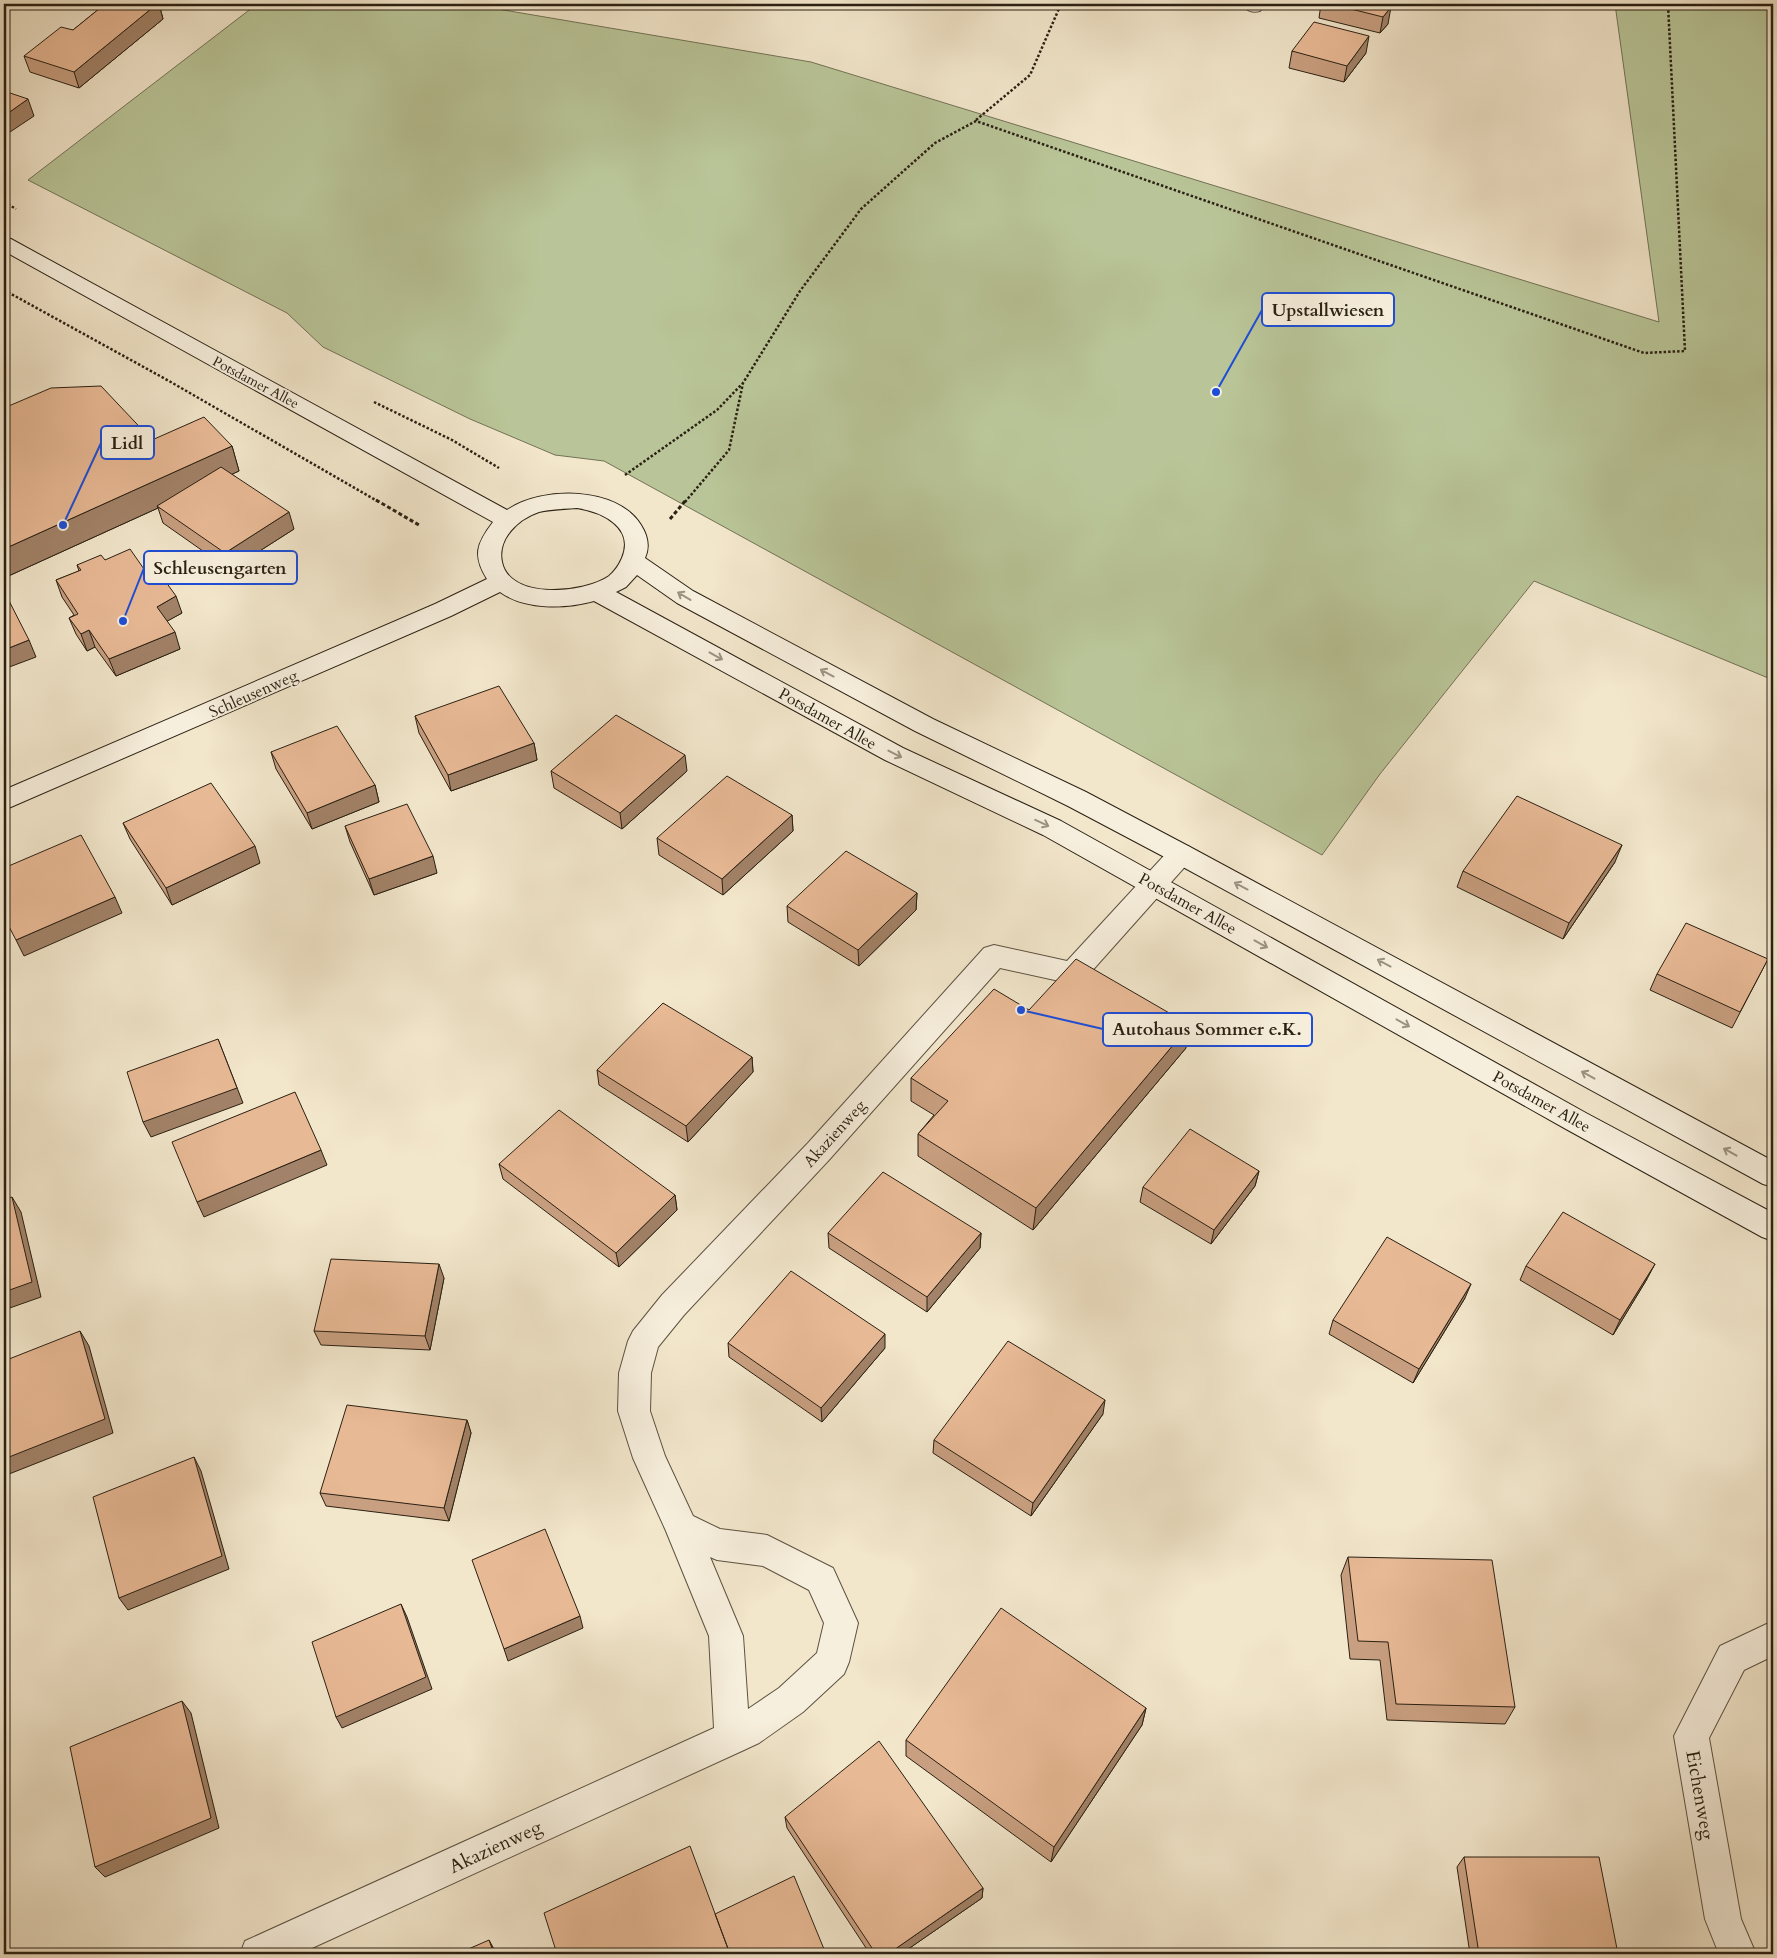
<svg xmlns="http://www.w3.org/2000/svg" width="1777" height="1958" font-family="Cardo,serif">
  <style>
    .green { fill: #b9c598; stroke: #727256 }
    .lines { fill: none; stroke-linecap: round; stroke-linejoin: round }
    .street-casing { stroke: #5c5241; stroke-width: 2 }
    .secondary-casing { stroke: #2a2013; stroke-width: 2 }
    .path-far1 { stroke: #2a2013; stroke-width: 2.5; stroke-dasharray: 2.5 2; stroke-linecap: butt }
    .path { stroke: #2a2013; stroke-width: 3; stroke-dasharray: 4 2.5; stroke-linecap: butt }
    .street { fill: #f7efdd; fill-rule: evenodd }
    .secondary { fill: #f7efdd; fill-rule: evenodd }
    .wall { fill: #c89f80; stroke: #2a2013 }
    .shaded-wall { fill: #a28268; stroke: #2a2013 }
    .building { fill: #e8b995; stroke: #2a2013 }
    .oneway { stroke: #9b9282 }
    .labels { text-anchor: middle; stroke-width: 4; stroke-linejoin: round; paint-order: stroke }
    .far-street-label { font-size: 14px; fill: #2a2013; stroke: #f7efdd }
    .street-label { font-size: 16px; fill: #2a2013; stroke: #f7efdd }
    .near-street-label { font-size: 19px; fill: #2a2013; stroke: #f7efdd }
    .leader { fill: none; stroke: #1d4ed8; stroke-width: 2 }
    .callout-dot { fill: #1d4ed8; stroke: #f7efdd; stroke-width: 2 }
    .callout { fill: #f7efdd; stroke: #1d4ed8; stroke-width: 2 }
    .callout-label { font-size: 18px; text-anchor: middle; font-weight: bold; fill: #2a2013 }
  </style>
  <rect width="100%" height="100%" fill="#f2e6cb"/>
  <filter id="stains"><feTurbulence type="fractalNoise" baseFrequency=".004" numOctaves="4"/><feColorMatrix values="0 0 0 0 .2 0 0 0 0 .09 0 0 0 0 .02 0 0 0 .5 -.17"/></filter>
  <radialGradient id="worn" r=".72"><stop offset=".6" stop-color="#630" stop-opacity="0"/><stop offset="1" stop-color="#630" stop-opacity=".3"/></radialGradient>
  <!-- green -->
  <path class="green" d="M257 4H468L811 62 1659 322 1615 4H1773V680L1534 581 1380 774 1322 855 604 461 555 455 470 419 323 347 287 313 28 180Z"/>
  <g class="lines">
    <!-- street casing -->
    <g class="street-casing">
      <path id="street" d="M1242 4H1261L1263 7 1260 11C1252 13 1247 11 1242 4Z
        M1181 844 1190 847 1194 854 1190 861 1083 981 1073 984 1000 968 828 1161 684 1315 658 1347 651 1373 650 1411 665 1456 693 1516 720 1529 767 1535 833 1568 858 1623 849 1662 844 1674 803 1712 759 1743 744 1750 299 1954H240L245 1941 714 1728 709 1636 666 1531 633 1458 618 1411 619 1373 628 1341 633 1331 662 1295 808 1143 984 948 994 945 1067 961 1172 847ZM710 1557 717 1560 763 1566 809 1590 824 1623 817 1653 779 1688 748 1709 743 1636Z
        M1773 1621V1656L1744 1670 1709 1738 1741 1919 1756 1954H1719L1705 1919 1674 1736 1720 1646Z"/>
    </g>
    <!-- secondary casing -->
    <g class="secondary-casing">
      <path id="secondary" d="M4 237 11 239 507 510C542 486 617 486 641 525 648 536 650 547 645 558L693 591 933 719 1086 792 1190 847 1773 1161V1187L1763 1184 1172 861 1068 806 915 731 677 603 637 575 626 587 616 592 903 748 1061 821 1586 1113 1773 1213V1241L1762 1237 1566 1129 1043 835 885 760 594 601C565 609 525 610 500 592L451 616 4 810V790L435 604 487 579C472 555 477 543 493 522L4 251ZM577 508C602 512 635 527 622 558 619 565 615 571 609 576 585 593 510 601 502 562 497 539 518 519 539 512 551 509 565 509 577 508Z"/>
    </g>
    <!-- path-far1 -->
    <path class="path-far1" d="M976 120 1030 75 1061 4
      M4 202 16 209
      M4 290 169 381 379 502
      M374 402 452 440 499 468
      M625 475 717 410 743 383 800 291 861 209 935 143 976 121 1644 353 1685 351 1668 4
      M685 502 729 450 743 383"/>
    <!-- path -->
    <path class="path" d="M376 500 419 525
      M670 519 686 500"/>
    <!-- street -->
    <use href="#street" class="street"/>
    <!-- secondary -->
    <use href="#secondary" class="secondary"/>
  </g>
  <!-- wall -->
  <path class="wall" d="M105 4H159L163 19 79 88 30 72 24 56 73 30Z
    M1321 4H1382L1381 5 1388 24 1380 33 1319 18Z
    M1292 51 1366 53 1344 82 1289 68Z
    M4 408 152 440 232 446 239 471 232 474 294 529 230 570 163 523 158 508 4 578Z
    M105 560 153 582 182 613 167 621 180 649 116 676 95 647 87 651 76 634 69 618 74 615 62 597 56 580 79 571 77 565Z
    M415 716 534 743 537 760 451 791 419 733Z
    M271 752 375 785 379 802 312 829 276 769Z
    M551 771H687L622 829 554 788Z
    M792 815 793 831 723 895 659 855 657 838Z
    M123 823 260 863 172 905 130 839Z
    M345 826 437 873 374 895 350 842Z
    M1615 862 1563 939 1457 887 1463 871Z
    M917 893 916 910 859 966 788 922 787 906Z
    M1768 959 1732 1028 1650 990 1657 974Z
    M1029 1010 1186 1048 1033 1230 918 1156V1134L934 1115 911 1101V1078Z
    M752 1057 753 1072 688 1142 599 1085 597 1070Z
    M499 1164 675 1195 677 1210 619 1267 503 1179Z
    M1259 1171 1255 1186 1211 1244 1140 1202 1143 1187Z
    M828 1233H981L980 1248 927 1312 829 1248Z
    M1526 1266 1647 1279 1613 1335 1520 1280Z
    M444 1278 430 1350 321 1345 314 1331Z
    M1465 1298 1413 1383 1329 1334 1333 1320Z
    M728 1343 885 1348 822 1422 729 1357Z
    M1103 1414 1031 1516 933 1453 934 1440Z
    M467 1420 471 1433 449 1521 326 1506 320 1493Z
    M1348 1557 1515 1707 1505 1724 1387 1720 1380 1660 1350 1659 1341 1575Z
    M1146 1708 1142 1725 1051 1862 906 1756V1740Z
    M785 1817 983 1888 982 1898 901 1954H870L787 1828Z
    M1464 1857 1618 1954H1470L1457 1867Z"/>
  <!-- shaded-wall -->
  <path class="shaded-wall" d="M157 4H159L163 19 79 88 74 72Z
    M1391 7 1388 24 1380 33 1383 17Z
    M1369 36 1366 53 1344 82 1347 66Z
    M28 99 34 116 4 136V116Z
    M232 446 239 471 159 508 157 506 158 508 4 578V549Z
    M289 512 294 529 230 570 225 553Z
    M176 596 182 613 162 624 157 607Z
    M89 630 95 647 87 651 81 634Z
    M175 632 180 649 116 676 109 659Z
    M29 640 36 657 4 669V650Z
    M534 743 537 760 451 791 448 775Z
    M685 755 687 771 622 829 620 813Z
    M375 785 379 802 312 829 307 813Z
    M792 815 793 831 723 895 722 879Z
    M1622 845 1615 862 1563 939 1569 923Z
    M255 846 260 863 172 905 166 888Z
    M433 856 437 873 374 895 369 879Z
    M917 893 916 910 859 966 858 950Z
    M115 897 122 913 24 956 16 940Z
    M1190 1025 1186 1048 1033 1230 1036 1208Z
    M218 1039 243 1103 151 1137 143 1122Z
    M752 1057 753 1072 688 1142 686 1126Z
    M321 1150 327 1165 204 1217 197 1202Z
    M1259 1171 1255 1186 1211 1244 1214 1230Z
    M675 1195 677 1210 619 1267 616 1253Z
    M12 1197 21 1212 41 1297 4 1310V1292Z
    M981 1233 980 1248 927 1312V1297Z
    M439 1264 444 1278 430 1350 425 1336Z
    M1655 1264 1647 1279 1613 1335 1620 1320Z
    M1471 1284 1465 1298 1413 1383 1419 1369Z
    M80 1331 89 1346 113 1433 4 1476V1459Z
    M885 1334V1348L822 1422 821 1408Z
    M1105 1400 1103 1414 1031 1516 1033 1503Z
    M467 1420 471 1433 449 1521 444 1508Z
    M194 1457 201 1471 229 1569 128 1610 119 1598Z
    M401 1604 407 1617 432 1689 342 1728 336 1717Z
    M580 1616 583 1628 508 1661 504 1649Z
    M182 1701 191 1713 219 1828 105 1877 95 1867Z
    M1146 1708 1142 1725 1051 1862 1054 1847Z
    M983 1888 982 1898 901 1954H888Z
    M489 1940 494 1949 496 1954H494Z"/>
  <!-- building -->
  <path class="building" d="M105 4H157L74 72 24 56 61 27 73 30Z
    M1331 4H1377L1391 7 1383 17Z
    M1314 22 1369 36 1347 66 1292 51Z
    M4 91 28 99 4 116Z
    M101 386 152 440 204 417 232 446 4 549V408L51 388Z
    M221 467 289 512 225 553 157 506Z
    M130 549 153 582 163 578 176 596 157 607 175 632 109 659 89 630 81 634 69 618 78 614 56 580 81 570 77 565 101 555 105 560Z
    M4 591 29 640 4 650Z
    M499 686 534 743 448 775 415 716Z
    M616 715 685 755 620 813 551 771Z
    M337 726 375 785 307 813 271 752Z
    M727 776 792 815 722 879 657 838Z
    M211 783 255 846 166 888 123 823Z
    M1517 796 1622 845 1569 923 1463 871Z
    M407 804 433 856 369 879 345 826Z
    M81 835 115 897 16 940 4 917V868Z
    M846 851 917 893 858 950 787 906Z
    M1686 923 1768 959 1740 1012 1657 974Z
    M1076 959 1190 1025 1036 1208 918 1134 948 1101 911 1078 994 989 1029 1010Z
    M663 1003 752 1057 686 1126 597 1070Z
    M218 1039 237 1088 143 1122 127 1072Z
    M295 1092 321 1150 197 1202 172 1142Z
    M559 1110 675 1195 616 1253 499 1164Z
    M1190 1129 1259 1171 1214 1230 1143 1187Z
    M883 1172 981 1233 927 1297 828 1233Z
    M12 1197 32 1282 4 1292V1200Z
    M1563 1212 1655 1264 1620 1320 1526 1266Z
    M1387 1237 1471 1284 1419 1369 1333 1320Z
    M331 1259 439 1264 425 1336 314 1331Z
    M791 1271 885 1334 821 1408 728 1343Z
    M80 1331 105 1419 4 1459V1361Z
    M1008 1341 1105 1400 1033 1503 934 1440Z
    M347 1405 467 1420 444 1508 320 1493Z
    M194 1457 222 1556 119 1598 93 1497Z
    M545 1529 580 1616 504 1649 472 1560Z
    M1348 1557 1492 1560 1515 1707 1396 1704 1388 1642 1358 1641Z
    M401 1604 426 1677 336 1717 312 1642Z
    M1001 1608 1146 1708 1054 1847 906 1740Z
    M182 1701 211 1818 95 1867 70 1747Z
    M879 1741 983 1888 888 1954H876L785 1817Z
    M690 1846 730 1954H557L544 1913Z
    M1464 1857H1599L1618 1954H1479Z
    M794 1876 826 1954H730L715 1914Z
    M489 1940 494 1954H457Z"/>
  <!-- one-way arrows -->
  <defs><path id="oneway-shaft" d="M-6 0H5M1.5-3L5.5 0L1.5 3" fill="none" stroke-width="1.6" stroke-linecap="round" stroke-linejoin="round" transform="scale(1.25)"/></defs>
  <g class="oneway">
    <use href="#oneway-shaft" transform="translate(684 596) rotate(-149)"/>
    <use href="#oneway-shaft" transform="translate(716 656) rotate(29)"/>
    <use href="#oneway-shaft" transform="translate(827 673) rotate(-152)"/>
    <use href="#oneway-shaft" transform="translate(895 754) rotate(27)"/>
    <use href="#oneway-shaft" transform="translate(1042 823) rotate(25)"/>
    <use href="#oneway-shaft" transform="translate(1241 886) rotate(-152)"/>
    <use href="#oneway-shaft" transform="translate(1261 944) rotate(29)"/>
    <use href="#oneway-shaft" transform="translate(1384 963) rotate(-152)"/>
    <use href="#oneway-shaft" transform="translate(1403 1023) rotate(29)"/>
    <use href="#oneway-shaft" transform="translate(1588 1075) rotate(-151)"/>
    <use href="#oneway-shaft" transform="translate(1730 1152) rotate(-151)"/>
  </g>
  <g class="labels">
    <!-- far-street labels -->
    <g class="far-street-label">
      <text transform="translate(256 382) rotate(28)" y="5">Potsdamer Allee</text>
    </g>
    <!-- street labels -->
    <g class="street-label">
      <text transform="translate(253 693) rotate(-24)" y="6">Schleusenweg</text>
      <text transform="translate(828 718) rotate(29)" y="6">Potsdamer Allee</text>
      <text transform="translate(1188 903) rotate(29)" y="6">Potsdamer Allee</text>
      <text transform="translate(1542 1101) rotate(29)" y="6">Potsdamer Allee</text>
      <text transform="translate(834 1133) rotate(-48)" y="6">Akazienweg</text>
    </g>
    <!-- near-street labels -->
    <g class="near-street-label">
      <text transform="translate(1701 1795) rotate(80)" y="7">Eichenweg</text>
      <text transform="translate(495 1846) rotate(-25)" y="7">Akazienweg</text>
    </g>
  </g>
  <!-- callouts -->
  <path class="leader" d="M1216 392L1262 310M63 525L101 443M123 621L144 568M1021 1010L1103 1029"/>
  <g class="callout-dot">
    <circle cx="1216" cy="392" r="5"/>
    <circle cx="63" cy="525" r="5"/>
    <circle cx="123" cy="621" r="5"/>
    <circle cx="1021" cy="1010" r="5"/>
  </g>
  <g class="callout">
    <rect x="1262" y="293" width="132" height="33" rx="5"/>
    <rect x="101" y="426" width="53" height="33" rx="5"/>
    <rect x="144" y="551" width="153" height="33" rx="5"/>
    <rect x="1103" y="1013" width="209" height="33" rx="5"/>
  </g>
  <g class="callout-label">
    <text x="1328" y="316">Upstallwiesen</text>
    <text x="127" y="449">Lidl</text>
    <text x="220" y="574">Schleusengarten</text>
    <text x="1207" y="1035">Autohaus Sommer e.K.</text>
  </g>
  <!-- margin -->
  <rect width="1777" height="1958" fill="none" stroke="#f2e6cb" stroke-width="20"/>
  <rect x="5" y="5" width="1767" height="1948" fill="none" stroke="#2a2013" stroke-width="2.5"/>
  <rect x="10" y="10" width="1757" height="1938" fill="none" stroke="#2a2013"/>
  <rect width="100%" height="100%" filter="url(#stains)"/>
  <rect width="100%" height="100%" fill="url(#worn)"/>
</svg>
